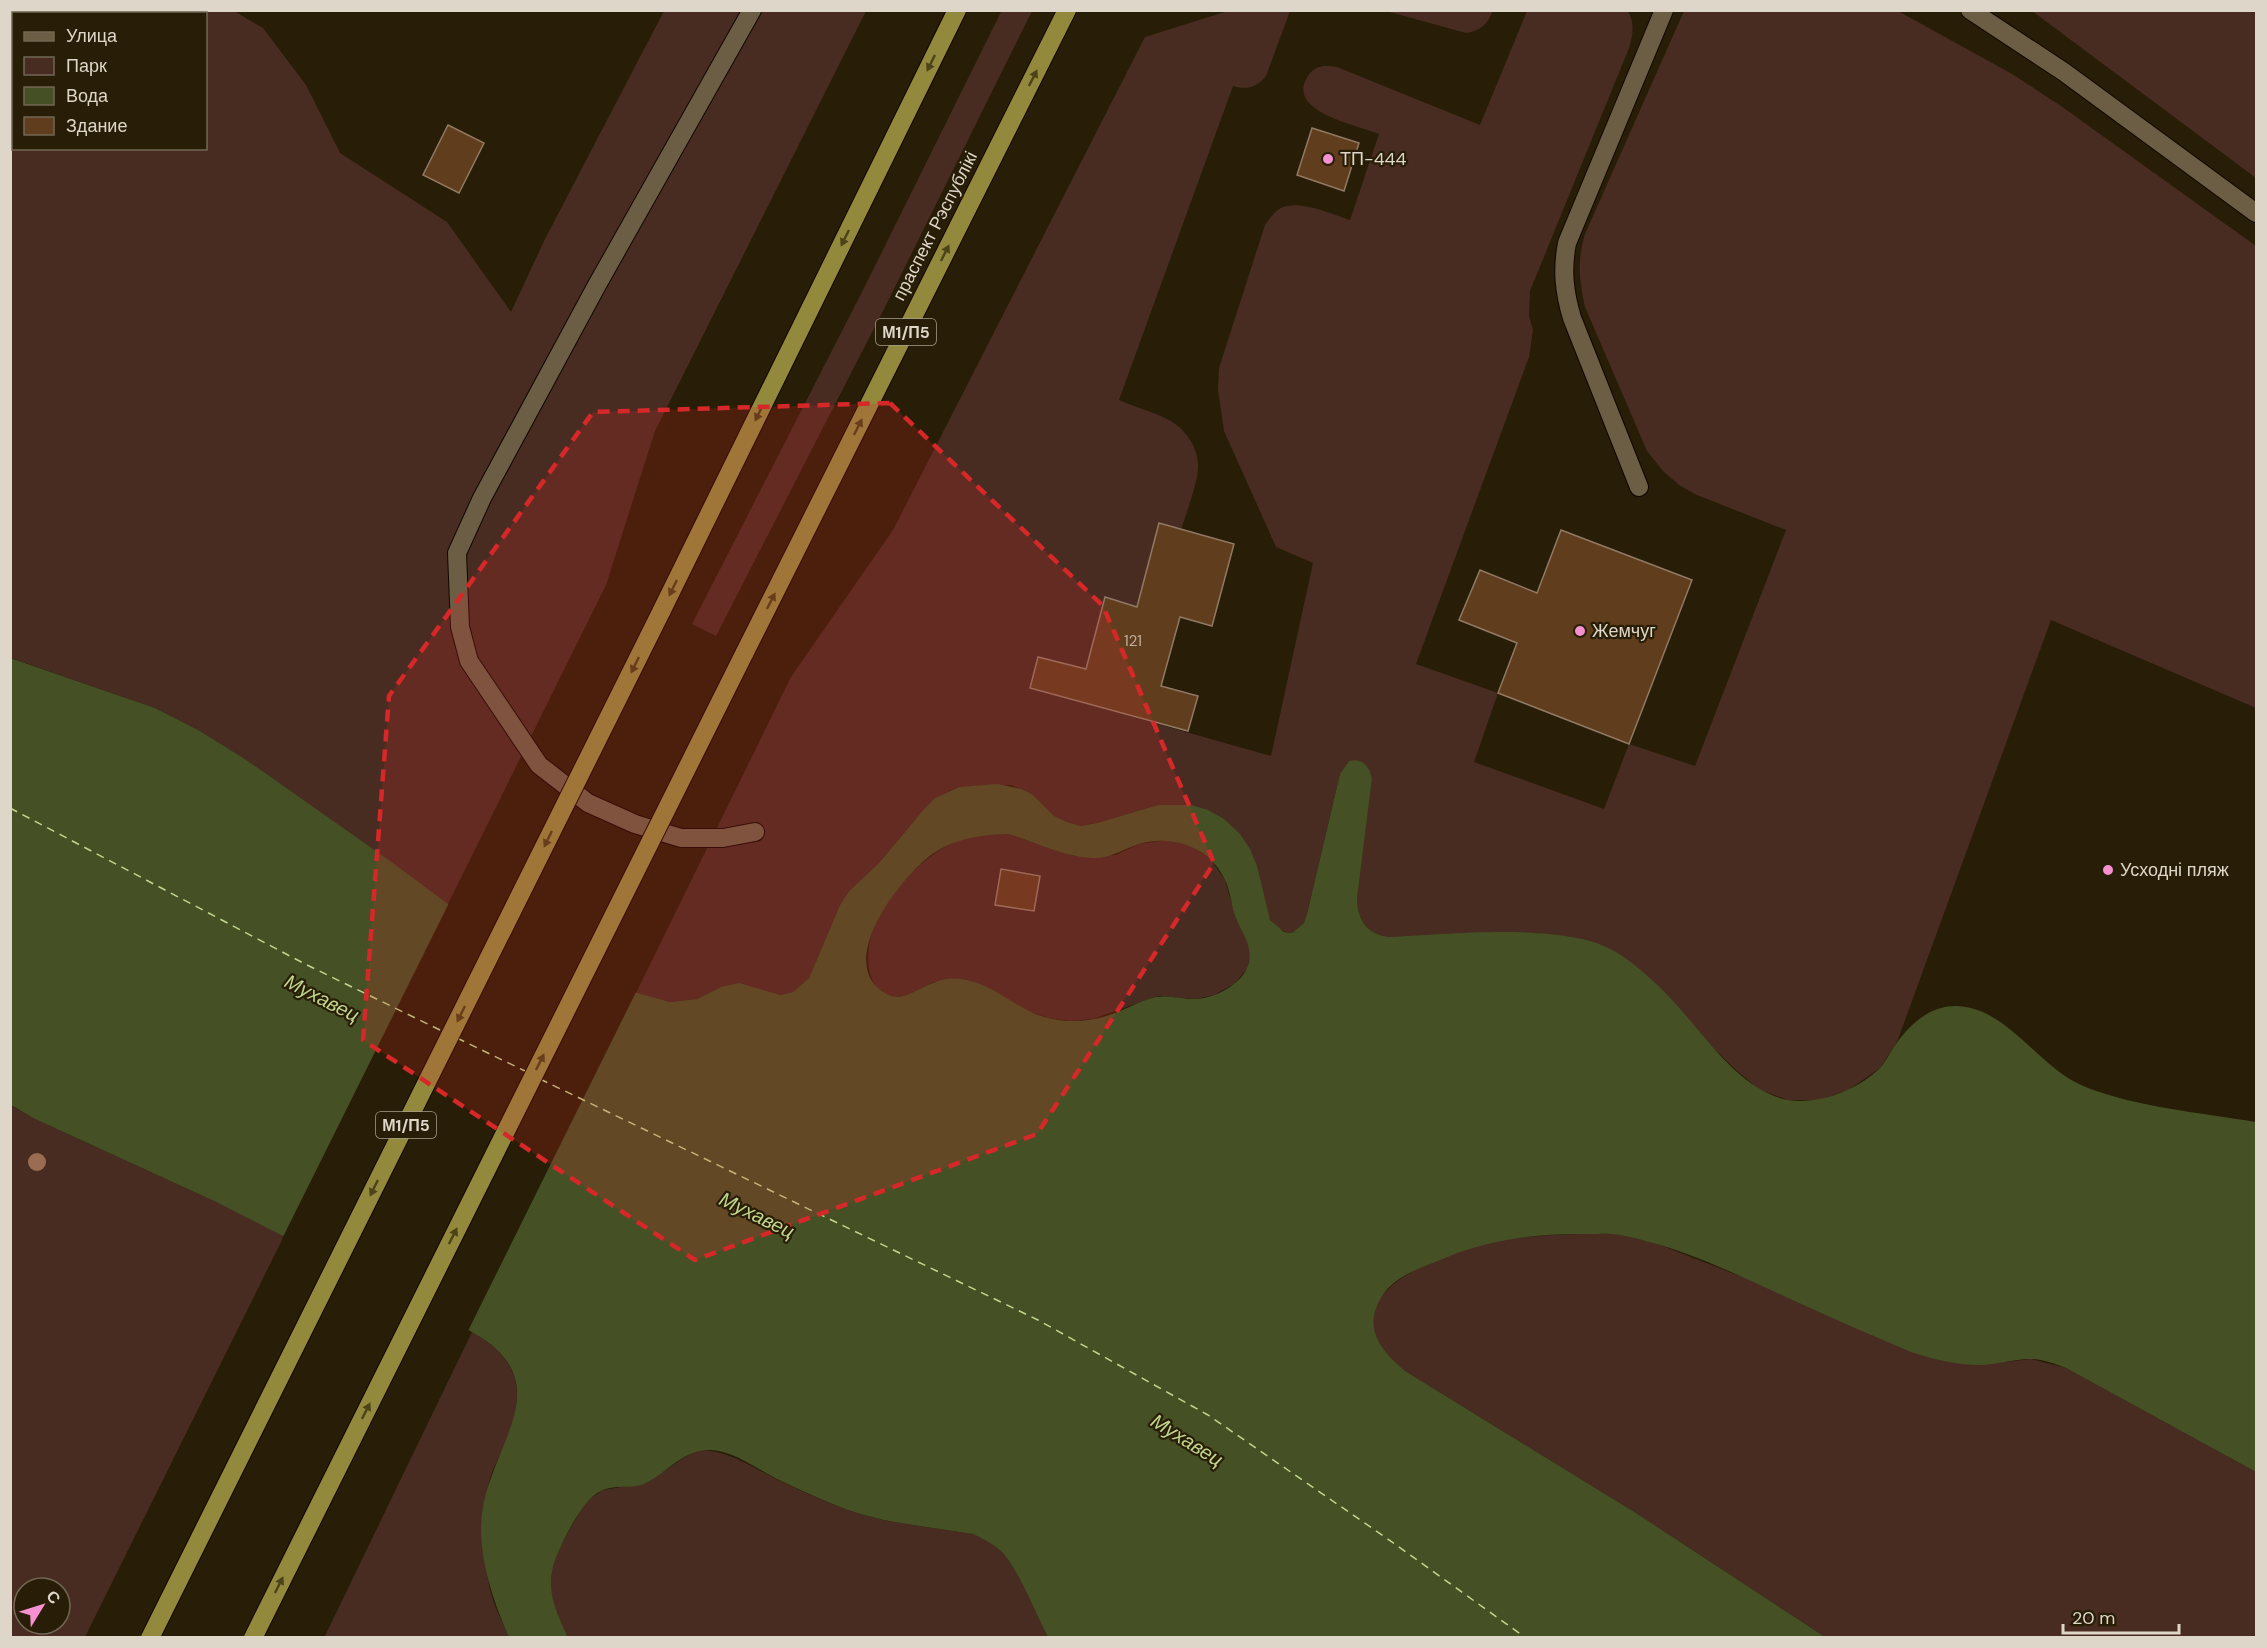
<svg xmlns="http://www.w3.org/2000/svg" width="2267" height="1648" font-family="'DM Sans',sans-serif">
  <style>
    .green { fill: #482c21; fill-rule: evenodd }
    .water { fill: #455125; fill-rule: evenodd }
    .pier { fill: #281d06 }
    .lines { fill: none; stroke-linecap: round; stroke-linejoin: round }
    .ferry { stroke: #c0d68e; stroke-width: 1.5; stroke-dasharray: 8 6; stroke-linecap: butt }
    .building { fill: #603e1d; stroke: #907965; stroke-width: 1.5 }
    .minor-casing { stroke: #110700; stroke-width: 20 }
    .highway-casing { stroke: #110700; stroke-width: 20 }
    .minor { stroke: #6b5e45; stroke-width: 18 }
    .highway { stroke: #93893c; stroke-width: 18 }
    .highway-bridge-casing { stroke: #110700; stroke-width: 20; stroke-linecap: butt }
    .highway-bridge { stroke: #93893c; stroke-width: 18 }
    .tree { fill: #9a6c51 }
    .oneway { fill: #4d4319 }
    .marked { fill: #d62828; fill-opacity: 0.2; stroke: #d62828; stroke-width: 4.5; stroke-dasharray: 12 8; stroke-linejoin: round }
    .poi-dot { fill: #f590d1; stroke: #281d06; stroke-width: 2 }
    .labels { text-anchor: middle; stroke-width: 4.5; stroke-linejoin: round; paint-order: stroke }
    .number-label { font-size: 15px; fill: #beb09d }
    .shield { fill: #281d06; stroke: #a79e8e; stroke-width: 1.5 }
    .shield-label { font-size: 16px; font-weight: bold; fill: #ded6c8 }
    .poi-label { font-size: 18px; fill: #ded6c8; stroke: #281d06; text-anchor: start }
    .street-label { font-size: 18px; fill: #ded6c8; stroke: #281d06 }
    .water-label { font-size: 20px; font-style: italic; fill: #c0d68e; stroke: #281d06 }
  </style>
  <rect width="100%" height="100%" fill="#281d06"/>
  <!-- green -->
  <path class="green" d="M1002 10 1032 11 885 307 716 636 692 624 864 288Z
    M10 11H234L263 28 306 85 340 153 447 222 511 312 545 239 664 11H866L655 431 606 585 448 904 245 759 200 731 155 708 11 658ZM14 14H206V148H14Z
    M1228 11H1290L1266 76C1256 88 1247 90 1233 86L1119 400C1134 407 1152 411 1167 419 1184 427 1199 447 1198 467 1198 482 1186 514 1181 530L1159 524 1137 607 1105 598 1086 669 1039 657 1030 688 1271 756 1313 563 1276 547 1224 431 1218 390 1219 368 1265 225C1269 219 1274 212 1281 208 1300 199 1331 214 1350 220L1379 134C1359 125 1284 112 1308 76 1315 65 1325 65 1337 67L1480 125 1527 11H1628C1635 24 1633 34 1629 48L1530 291 1529 316 1533 330 1529 357 1416 664 1498 693 1474 762 1604 809 1629 744 1695 766 1786 530 1697 495 1679 485 1663 471 1647 451 1585 307C1579 281 1577 260 1585 234L1684 11H1898L2012 74 2061 106 2256 246V708L2051 620 1897 1042 1880 1068 1850 1089 1820 1100H1788L1760 1090 1737 1071 1614 951 1579 939 1537 933 1389 937C1367 934 1358 921 1357 899L1372 778 1340 774 1307 914 1304 923 1292 933C1261 930 1261 889 1257 866L1158 805 1097 823 1081 826 1067 822 1053 816 1032 794 1011 785 959 787 949 791 936 798 924 809 879 863 849 891 840 905 809 978 793 992 780 995 766 993 753 987H721L697 999 670 1002 636 993 791 677 893 530 1145 37Z
    M1386 11 1493 10V11C1487 24 1481 31 1466 33Z
    M2032 11H2256V178Z
    M1008 834 1074 856 1116 855 1139 844 1168 840 1192 846 1211 860 1225 880 1236 919 1246 937 1251 952 1247 969 1234 984 1214 995 1196 999 1158 996 1093 1019 1070 1021 1048 1018 1025 1010 998 993 933 982C924 988 915 995 904 996 862 1002 864 949 875 924 888 892 926 853 958 841 974 835 992 834 1008 834Z
    M10 1105 33 1118 214 1201 284 1236 85 1637H11ZM24 1588H60V1624H24Z
    M1580 1234H1617L1655 1243 1737 1275 2006 1362 2031 1359 2066 1368 2256 1472V1637H1825L1636 1513 1405 1371C1391 1359 1374 1343 1373 1323 1369 1278 1455 1251 1489 1243 1519 1236 1550 1235 1580 1234Z
    M472 1332C522 1361 526 1393 505 1444 500 1456 492 1469 489 1482 483 1520 481 1562 493 1600 497 1612 504 1625 509 1637L324 1638Z
    M696 1450C727 1449 750 1466 776 1479 799 1490 823 1501 848 1510 887 1524 932 1527 973 1534 983 1539 993 1544 1001 1551 1019 1570 1035 1613 1048 1637H568L555 1611 550 1588 552 1569 557 1552 581 1510 591 1498 603 1490 646 1483Z"/>
  <!-- water -->
  <path class="water" d="M10 658 155 708 200 731 245 759 390 861 528 963 670 1002 697 999 721 987 739 983 780 995 793 992 809 978 840 905 849 891 879 863 924 809 935 798 959 787 998 784 1021 789 1032 794 1054 816 1067 822 1081 826 1097 823 1158 805H1191L1208 810 1224 819 1240 834 1250 849 1257 866 1270 920 1284 932 1292 933 1304 923 1307 914 1340 774 1349 761C1363 758 1369 766 1372 779L1357 899C1358 921 1367 934 1389 937 1448 935 1566 921 1616 952 1637 965 1656 983 1673 1001 1704 1034 1740 1091 1788 1100 1819 1105 1857 1090 1879 1069 1886 1062 1890 1052 1896 1044 1910 1024 1931 1005 1957 1006 2006 1008 2035 1062 2077 1083 2125 1106 2202 1113 2256 1122V1472L2066 1368C2055 1364 2042 1359 2030 1359 2013 1359 1996 1365 1979 1365 1956 1365 1933 1359 1911 1352 1869 1334 1827 1316 1786 1297 1732 1272 1678 1246 1620 1235 1609 1233 1598 1234 1588 1234 1540 1233 1490 1239 1445 1258 1423 1267 1393 1276 1381 1298 1362 1329 1382 1351 1405 1371L1636 1513 1825 1637H1048C1035 1613 1019 1570 1001 1551 993 1544 983 1539 973 1534 932 1527 888 1524 848 1510 824 1501 800 1490 777 1479 757 1469 734 1451 711 1450 686 1448 668 1471 648 1482 634 1490 618 1484 603 1490 589 1496 581 1510 573 1523 546 1571 543 1587 568 1637H509C493 1601 477 1554 482 1513 491 1443 562 1383 472 1332L214 1201 33 1118 11 1105ZM1008 834C1036 842 1064 857 1093 858 1110 859 1123 849 1139 844 1173 834 1210 847 1225 880 1230 890 1231 902 1234 913 1240 932 1256 946 1247 968 1240 985 1213 999 1195 999 1182 999 1169 995 1156 997 1143 1000 1132 1006 1120 1011 1097 1021 1072 1024 1048 1018 1021 1012 1001 990 974 982 961 978 949 977 936 982 916 988 900 1008 878 988 840 954 904 873 934 853 957 838 981 835 1008 834Z"/>
  <!-- pier -->
  <path class="pier" d="M450 901 529 961 637 990 467 1333 282 1239Z"/>
  <g class="lines">
    <!-- ferry -->
    <path class="ferry" d="M10 808 305 964 442 1031
      M457 1038 525 1071
      M540 1079 1038 1320 1208 1415 1385 1537 1526 1638"/>
  </g>
  <!-- building -->
  <path class="building" d="M448 125 484 143 459 193 423 175Z
    M1312 128 1359 143 1344 191 1297 175Z
    M1159 523 1234 544 1212 626 1180 617 1161 686 1198 696 1188 731 1030 688 1038 657 1086 669 1105 597 1137 607Z
    M1561 530 1692 580 1629 744 1498 693 1517 643 1459 620 1480 570 1537 593Z
    M1001 869 1040 876 1034 911 995 905Z"/>
  <g class="lines">
    <!-- minor casing -->
    <g class="minor-casing">
      <path id="minor" d="M752 10 597 285 482 498 457 553 460 627 469 661 539 765 588 803 635 824 681 838H723L755 832
        M1970 10 2064 72 2256 213
        M1639 487 1572 318C1564 291 1562 270 1567 243L1664 10"/>
    </g>
    <!-- highway casing -->
    <g class="highway-casing">
      <path id="highway" d="M661 612 957 10
        M744 654 1067 10"/>
    </g>
    <!-- minor -->
    <use href="#minor" class="minor"/>
    <!-- highway -->
    <use href="#highway" class="highway"/>
    <!-- highway-bridge casing -->
    <g class="highway-bridge-casing">
      <path id="highway-bridge" d="M150 1638 661 612
        M253 1638 744 654"/>
    </g>
    <!-- highway-bridge -->
    <use href="#highway-bridge" class="highway-bridge"/>
  </g>
  <!-- trees -->
  <circle class="tree" cx="37" cy="1162" r="9"/>
  <!-- one-way arrows -->
  <defs><path id="oneway-solid" d="M-6-.8H1V-3.2L6.5 0L1 3.2V.8H-6Z" transform="scale(1.5)"/></defs>
  <g class="oneway">
    <use href="#oneway-solid" transform="translate(931 63) rotate(116)"/>
    <use href="#oneway-solid" transform="translate(1033 78) rotate(-63)"/>
    <use href="#oneway-solid" transform="translate(845 238) rotate(116)"/>
    <use href="#oneway-solid" transform="translate(945 253) rotate(-63)"/>
    <use href="#oneway-solid" transform="translate(759 413) rotate(116)"/>
    <use href="#oneway-solid" transform="translate(858 427) rotate(-63)"/>
    <use href="#oneway-solid" transform="translate(673 588) rotate(116)"/>
    <use href="#oneway-solid" transform="translate(771 601) rotate(-63)"/>
    <use href="#oneway-solid" transform="translate(635 665) rotate(116)"/>
    <use href="#oneway-solid" transform="translate(548 839) rotate(116)"/>
    <use href="#oneway-solid" transform="translate(461 1014) rotate(116)"/>
    <use href="#oneway-solid" transform="translate(540 1062) rotate(-63)"/>
    <use href="#oneway-solid" transform="translate(374 1188) rotate(116)"/>
    <use href="#oneway-solid" transform="translate(453 1236) rotate(-63)"/>
    <use href="#oneway-solid" transform="translate(366 1411) rotate(-63)"/>
    <use href="#oneway-solid" transform="translate(279 1585) rotate(-63)"/>
  </g>
  <!-- marked area -->
  <path class="marked" d="M890 403 1103 606 1214 863 1037 1134 695 1260 363 1040 389 696 593 412Z"/>
  <!-- markers -->
  <g class="poi-dot">
    <circle cx="1328" cy="159" r="6"/>
    <circle cx="1580" cy="631" r="6"/>
    <circle cx="2108" cy="870" r="6"/>
  </g>
  <g class="labels">
    <!-- number labels -->
    <g class="number-label">
      <text x="1133" y="646">121</text>
    </g>
    <!-- shield labels -->
    <g class="shield">
      <rect x="876" y="319" width="60" height="26" rx="4.5"/>
      <rect x="376" y="1112" width="60" height="26" rx="4.5"/>
    </g>
    <g class="shield-label">
      <text x="906" y="338">М1/П5</text>
      <text x="406" y="1131">М1/П5</text>
    </g>
    <!-- poi labels -->
    <g class="poi-label">
      <text x="1340" y="165">ТП-444</text>
      <text x="1592" y="637">Жемчуг</text>
      <text x="2120" y="876">Усходні пляж</text>
    </g>
    <!-- street labels -->
    <g class="street-label">
      <text transform="translate(935 226) rotate(-63)" y="6">праспект Рэспублікі</text>
    </g>
    <!-- water labels -->
    <g class="water-label">
      <text transform="translate(322 998) rotate(27)" y="7">Мухавец</text>
      <text transform="translate(757 1215) rotate(26)" y="7">Мухавец</text>
      <text transform="translate(1187 1440) rotate(32)" y="7">Мухавец</text>
    </g>
  </g>
  <!-- border -->
  <rect width="2267" height="1648" fill="none" stroke="#ded6c8" stroke-width="24"/>
  <!-- legend -->
  <rect x="12" y="12" width="195" height="138" fill="#281d06" stroke="#716754" stroke-width="1.5"/>
  <rect x="24" y="32" width="30" height="9" fill="#6b5e45" stroke="#716754" stroke-width="1.5"/>
  <text x="66" y="42" font-size="18" fill="#ded6c8">Улица</text>
  <rect x="24" y="57" width="30" height="18" fill="#482c21" stroke="#716754" stroke-width="1.5"/>
  <text x="66" y="72" font-size="18" fill="#ded6c8">Парк</text>
  <rect x="24" y="87" width="30" height="18" fill="#455125" stroke="#716754" stroke-width="1.5"/>
  <text x="66" y="102" font-size="18" fill="#ded6c8">Вода</text>
  <rect x="24" y="117" width="30" height="18" fill="#603e1d" stroke="#716754" stroke-width="1.5"/>
  <text x="66" y="132" font-size="18" fill="#ded6c8">Здание</text>
  <!-- north arrow -->
  <g transform="translate(42 1606) rotate(52)"><circle r="28" fill="#281d06" stroke="#716754" stroke-width="1.5"/>
  <path d="M0-4.5L10 22L0 15L-10 22Z" fill="#f590d1"/>
  <text y="-9" font-size="16" font-weight="bold" text-anchor="middle" fill="#ded6c8">С</text>
  </g>
  <!-- scale -->
  <path d="M2063 1624v9h116v-9" fill="none" stroke="#ded6c8" stroke-width="3"/>
  <text x="2072" y="1624" font-size="18" fill="#ded6c8" stroke="#281d06" stroke-width="4.5" paint-order="stroke">20 m</text>
</svg>
